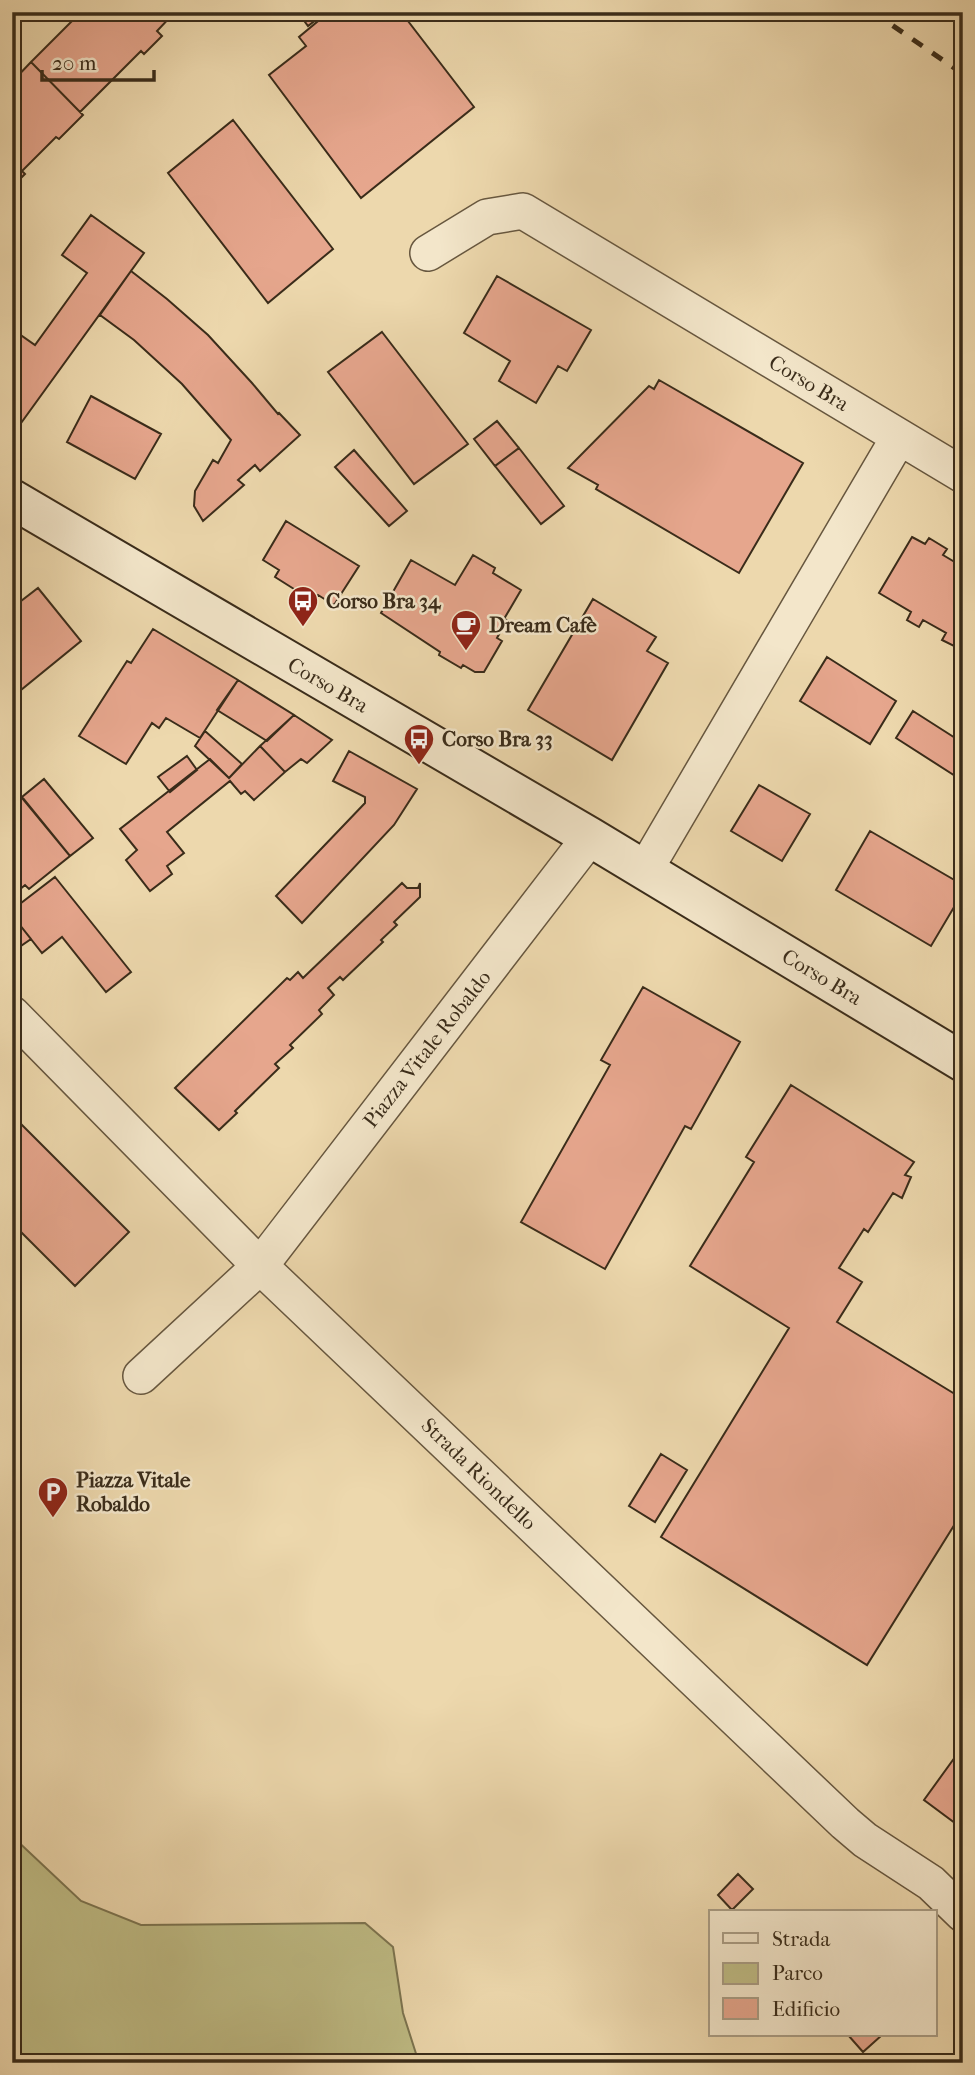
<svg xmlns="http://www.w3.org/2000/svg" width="975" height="2075" font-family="'IM FELL French Canon',serif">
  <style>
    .green { fill: #bfbc85; stroke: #7c7450; stroke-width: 2 }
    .building { fill: #e6a68d; stroke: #3a2c1a; stroke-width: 2 }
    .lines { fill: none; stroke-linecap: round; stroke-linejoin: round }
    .street-casing { stroke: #67573f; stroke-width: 38 }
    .secondary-casing { stroke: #3a2c1a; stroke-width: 42 }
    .street { stroke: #f3e6ca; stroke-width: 35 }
    .secondary { stroke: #f3e6ca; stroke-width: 38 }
    .rail { stroke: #3a2c1a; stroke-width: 5; stroke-dasharray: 12 12; stroke-linecap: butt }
    .labels { text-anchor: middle; stroke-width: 5; stroke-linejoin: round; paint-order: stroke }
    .street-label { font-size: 21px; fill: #3a2c1a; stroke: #f3e6ca }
    .poi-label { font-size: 21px; font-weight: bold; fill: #3a2c1a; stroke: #f3e6ca; text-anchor: start }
  </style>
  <rect width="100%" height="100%" fill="#edd8ad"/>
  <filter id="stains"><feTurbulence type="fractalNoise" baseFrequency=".00286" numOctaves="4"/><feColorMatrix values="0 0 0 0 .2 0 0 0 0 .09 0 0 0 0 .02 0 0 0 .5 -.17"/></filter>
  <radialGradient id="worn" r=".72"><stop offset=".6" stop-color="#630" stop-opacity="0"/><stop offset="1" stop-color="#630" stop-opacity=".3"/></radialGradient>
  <!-- green -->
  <path class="green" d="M12 1836 81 1901 141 1925 365 1923 393 1947 403 2013 419 2063H12Z"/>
  <!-- building -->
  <path class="building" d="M81 12H175L157 31 162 36 144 54 141 51 80 112 31 62Z
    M303 12H326L308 26 300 15Z
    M329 12H401L474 107 361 198 269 75 306 46 299 37Z
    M31 62 83 115 59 139 56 137 22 171 25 174 12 187V82Z
    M233 120 333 249 268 303 168 173Z
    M91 215 144 253 16 430 12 428V329L35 345 84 277 87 273 62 255Z
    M131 271 167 299 208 335 252 383 278 414 279 413 300 435 260 471 255 465 238 480 244 485 203 521 194 506 195 491 213 460 218 463 231 440 182 384 134 340 100 315Z
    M497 276 591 330 567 371 558 366 536 403 499 381 510 361 464 333Z
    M382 332 468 444 414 484 328 372Z
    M659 380 803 463 739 573 596 489 598 485 568 468 649 386 654 389Z
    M91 396 161 434 135 479 67 442Z
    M497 421 519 448 495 466 474 439Z
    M519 448 564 506 541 524 495 466Z
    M354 450 407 511 389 526 335 467Z
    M286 521 359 566 334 605 318 595 313 601 275 577 279 570 263 560Z
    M912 537 925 544 929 538 947 549 943 555 963 567V642L958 639 954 646 942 640 946 633 923 620 919 627 907 620 911 612 879 593Z
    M473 555 495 568 493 573 521 590 504 619 507 620 497 638 502 641 484 672H475L463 665 461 668 439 655 440 652 381 613 411 560 455 585Z
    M38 588 81 641 16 694 12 689V608Z
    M593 599 656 637 647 651 668 663 612 760 528 710Z
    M153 629 238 680 200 738 166 718 159 728 152 723 126 764 79 736 127 661 131 663Z
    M827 657 896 701 870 744 800 701Z
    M238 680 294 715 267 741 217 710Z
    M913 711 963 743V781L896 738Z
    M294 715 332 740 307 763 301 759 285 772 260 746Z
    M205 731 242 764 229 778 195 746Z
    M260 746 285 772 254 800 245 791 241 794 230 781 167 832 184 853 167 866 172 874 150 891 126 860 137 850 120 829 210 759 229 778Z
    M349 751 417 789 394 825 302 923 276 896 365 803V797L333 781Z
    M187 756 197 770 170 792 158 777Z
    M44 779 93 838 70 856 22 797Z
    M759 785 810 814 782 861 731 831Z
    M18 793 70 856 29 889 25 885 12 896V798Z
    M870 831 963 885V892L931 946 836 890Z
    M55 877 131 972 106 992 62 937 42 953 12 915V910Z
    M402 883 407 888H418L420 883V897L394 922 397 925 381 940 383 942 343 980 340 977 328 988 334 995 319 1010 322 1014 290 1045 293 1048 275 1064 279 1068 235 1111 237 1113 219 1130 175 1088 287 978 290 980 298 972 303 978Z
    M12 915 31 939 12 952Z
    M643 987 740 1042 691 1129 685 1126 605 1269 521 1222 610 1065 601 1060Z
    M791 1085 914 1162 905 1175 911 1177 902 1198 893 1193 868 1232 864 1229 839 1268 862 1282 837 1322 963 1399V1511L867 1665 661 1537 789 1328 690 1266 754 1162 746 1157Z
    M12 1115 129 1232 75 1286 12 1223Z
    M661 1454 687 1470 655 1522 629 1506Z
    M963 1746V1829L924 1800Z
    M738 1874 753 1889 732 1910 718 1895Z
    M848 2035H882L863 2052Z"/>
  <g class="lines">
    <!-- street casing -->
    <g class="street-casing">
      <path id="street" d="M428 253 487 217 523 211 963 475
        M645 870 899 437
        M12 1014 260 1266 845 1823 865 1840 931 1883 963 1914
        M141 1376 260 1266 590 837"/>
    </g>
    <!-- secondary casing -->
    <g class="secondary-casing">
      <path id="secondary" d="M12 499 590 837 963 1062"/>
    </g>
    <!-- street -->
    <use href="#street" class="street"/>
    <!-- secondary -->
    <use href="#secondary" class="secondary"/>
    <!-- rail -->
    <path class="rail" d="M873 12 963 74"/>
  </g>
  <!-- icons -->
  <defs>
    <g id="bus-pin" transform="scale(1.575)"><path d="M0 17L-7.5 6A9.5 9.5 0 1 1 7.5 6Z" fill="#8f2418" stroke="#f3e6ca"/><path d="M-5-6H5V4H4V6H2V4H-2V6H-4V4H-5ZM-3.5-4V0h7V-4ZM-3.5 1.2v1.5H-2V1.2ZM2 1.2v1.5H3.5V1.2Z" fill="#fff"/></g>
    <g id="cafe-pin" transform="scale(1.575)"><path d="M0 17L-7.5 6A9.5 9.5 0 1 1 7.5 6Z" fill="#8f2418" stroke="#f3e6ca"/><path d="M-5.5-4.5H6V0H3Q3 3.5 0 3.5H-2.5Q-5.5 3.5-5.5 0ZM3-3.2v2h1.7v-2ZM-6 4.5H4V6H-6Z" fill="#fff"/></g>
    <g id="parking-pin" transform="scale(1.575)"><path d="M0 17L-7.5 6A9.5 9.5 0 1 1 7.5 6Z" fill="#8f2418" stroke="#f3e6ca"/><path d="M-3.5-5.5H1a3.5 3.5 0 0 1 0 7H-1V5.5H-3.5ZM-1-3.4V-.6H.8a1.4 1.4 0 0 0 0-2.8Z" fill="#fff"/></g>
  </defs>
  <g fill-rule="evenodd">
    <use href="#bus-pin" x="303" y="601"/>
    <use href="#cafe-pin" x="466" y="625"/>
    <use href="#bus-pin" x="419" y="739"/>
    <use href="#parking-pin" x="53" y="1492"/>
  </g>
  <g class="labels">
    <!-- street labels -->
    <g class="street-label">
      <text transform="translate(809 383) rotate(31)" y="7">Corso Bra</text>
      <text transform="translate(328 685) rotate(30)" y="7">Corso Bra</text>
      <text transform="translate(822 977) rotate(31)" y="7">Corso Bra</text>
      <text transform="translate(427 1049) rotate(-52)" y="7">Piazza Vitale Robaldo</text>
      <text transform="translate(479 1474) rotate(44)" y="7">Strada Riondello</text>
    </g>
    <!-- poi labels -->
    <g class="poi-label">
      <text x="326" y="608">Corso Bra 34</text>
      <text x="489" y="632">Dream Cafè</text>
      <text x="442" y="746">Corso Bra 33</text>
      <text x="76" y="1487">Piazza Vitale<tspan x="76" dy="24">Robaldo</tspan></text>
    </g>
  </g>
  <!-- margin -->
  <rect width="975" height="2075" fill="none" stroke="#edd8ad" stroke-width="42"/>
  <rect x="14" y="14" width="947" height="2047" fill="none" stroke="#3a2c1a" stroke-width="3.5"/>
  <rect x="21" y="21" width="933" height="2033" fill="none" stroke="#3a2c1a" stroke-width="2"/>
  <!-- legend -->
  <rect x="709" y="1910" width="228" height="126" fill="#f3e6ca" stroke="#a99c84" stroke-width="2"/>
  <rect x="723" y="1933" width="35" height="10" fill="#f3e6ca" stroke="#a99c84" stroke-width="2"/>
  <text x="772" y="1946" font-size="21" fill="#3a2c1a">Strada</text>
  <rect x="723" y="1963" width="35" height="21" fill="#bfbc85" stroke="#a99c84" stroke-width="2"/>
  <text x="772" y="1980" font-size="21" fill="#3a2c1a">Parco</text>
  <rect x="723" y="1998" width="35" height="21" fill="#e6a68d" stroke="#a99c84" stroke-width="2"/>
  <text x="772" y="2016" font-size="21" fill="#3a2c1a">Edificio</text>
  <!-- scale -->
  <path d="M42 70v10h112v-10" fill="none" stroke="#3a2c1a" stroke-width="3.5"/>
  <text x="52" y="70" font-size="21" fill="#3a2c1a" stroke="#f3e6ca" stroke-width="5" paint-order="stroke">20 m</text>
  <rect width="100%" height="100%" filter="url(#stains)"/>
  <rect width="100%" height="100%" fill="url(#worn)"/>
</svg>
